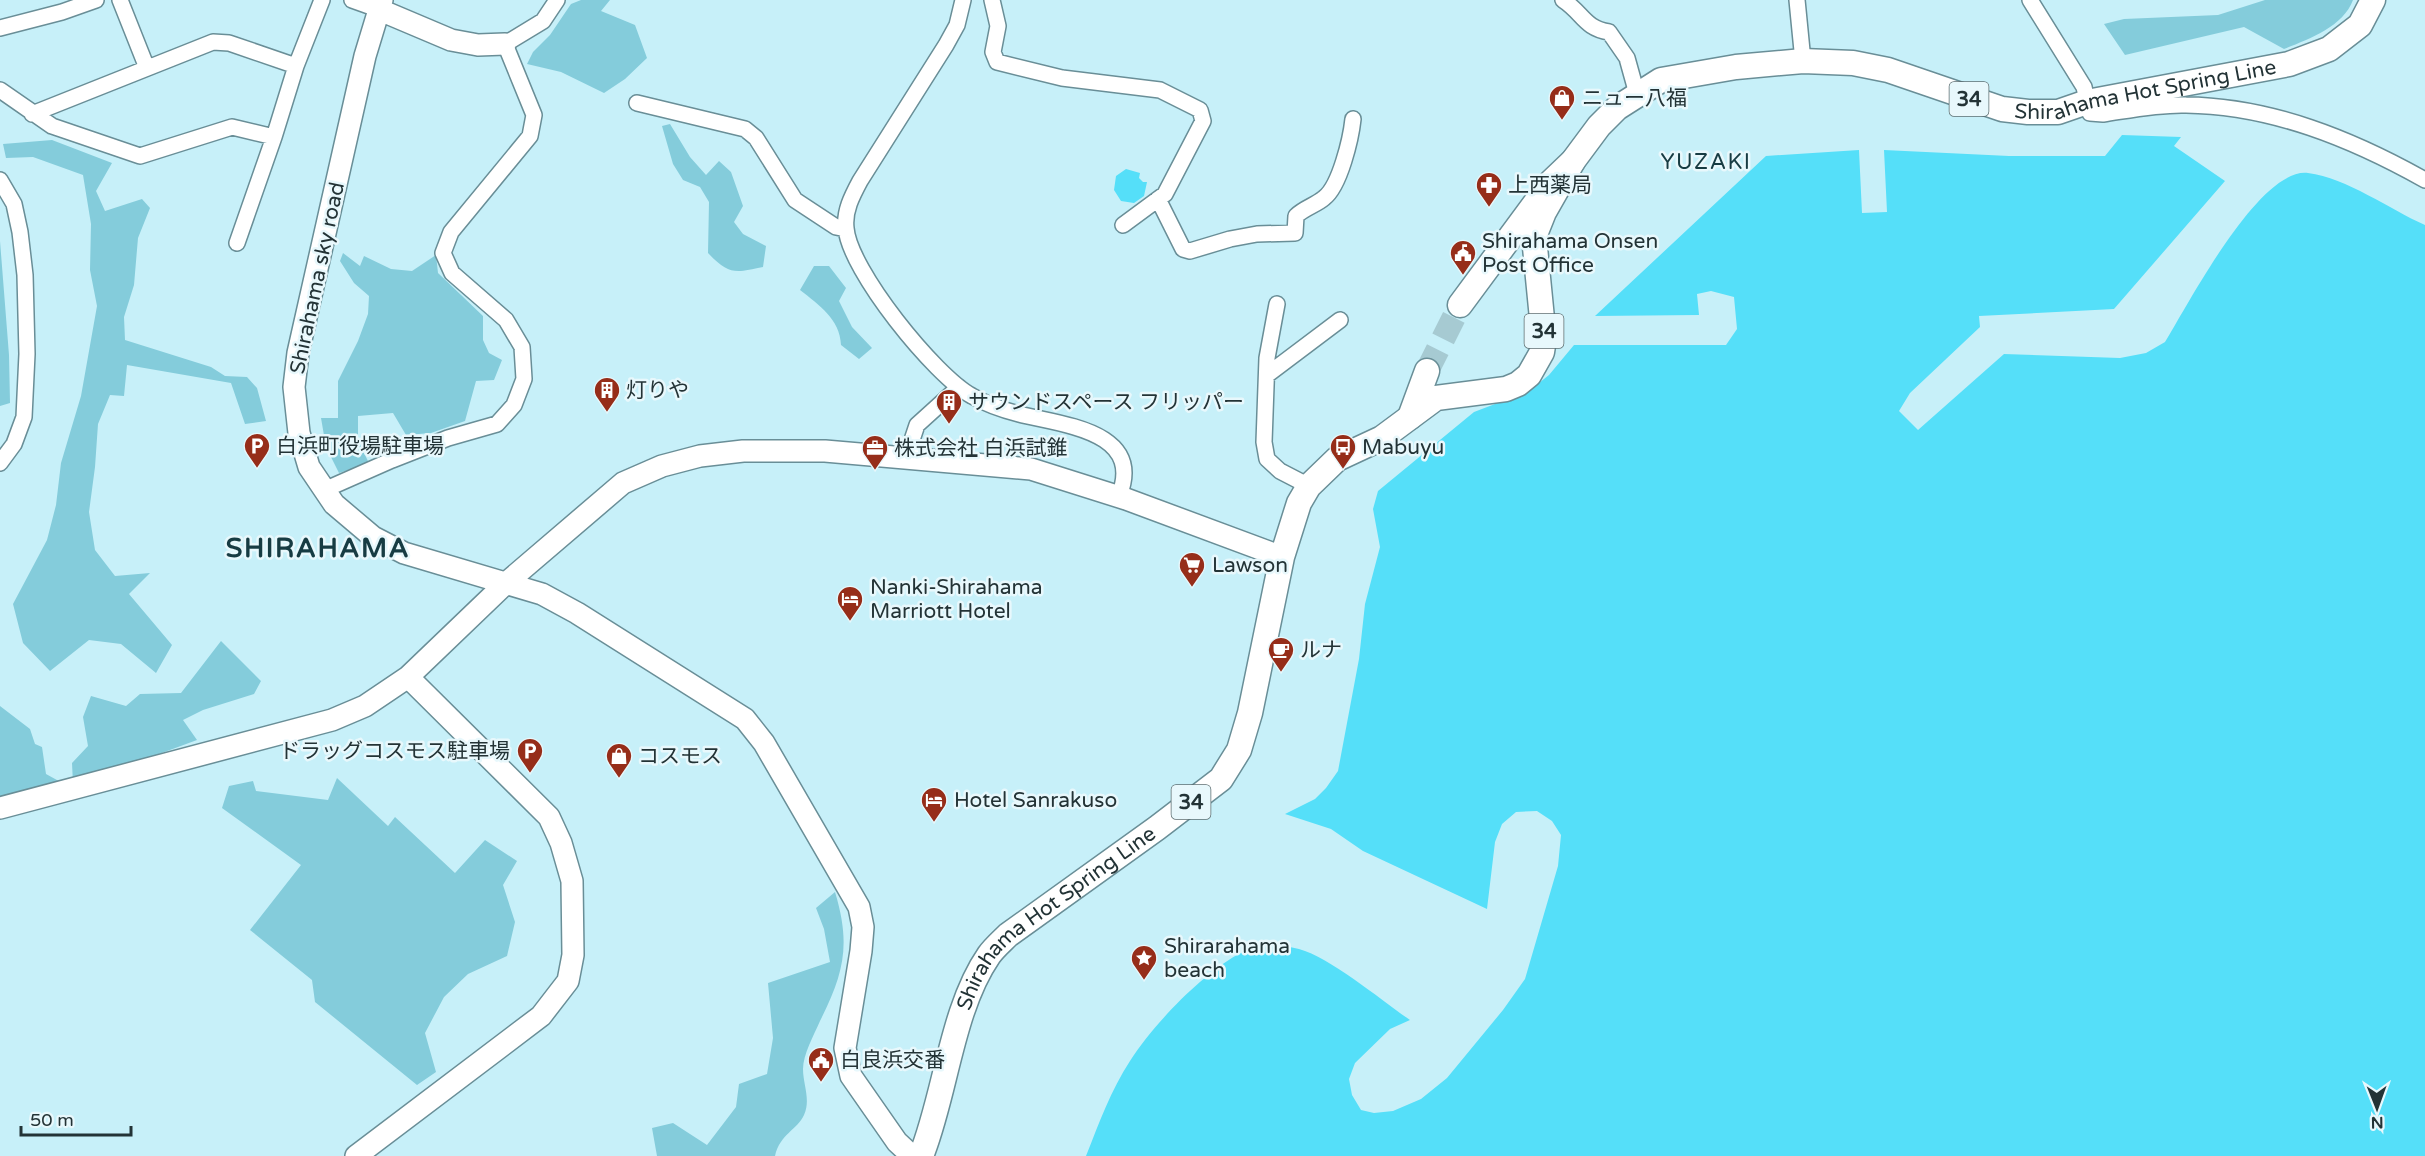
<svg xmlns="http://www.w3.org/2000/svg" width="2425" height="1156" font-family="'Varela Round','Noto Sans JP',sans-serif">
  <style>
    .green { fill: #84ccdb }
    .water { fill: #55dff9 }
    .lines { fill: none; stroke-linecap: round; stroke-linejoin: round }
    .primary-tunnel { stroke: #a6cad2; stroke-width: 24; stroke-dasharray: 24 12; stroke-linecap: butt }
    .street-casing { stroke: #698e97; stroke-width: 18 }
    .secondary-casing { stroke: #698e97; stroke-width: 24 }
    .primary-casing { stroke: #698e97; stroke-width: 27 }
    .street { stroke: #fff; stroke-width: 15 }
    .secondary { stroke: #fff; stroke-width: 21 }
    .primary { stroke: #fff; stroke-width: 24 }
    .labels { text-anchor: middle; stroke-width: 5; stroke-linejoin: round; paint-order: stroke }
    .shield { fill: #e8f8fc; stroke: #5e6e71; stroke-width: 1.5 }
    .shield-label { font-size: 20px; font-weight: bold; fill: #233336 }
    .street-label { font-size: 21px; fill: #233336; stroke: #e8f8fc }
    .poi-label { font-size: 21px; fill: #233336; stroke: #e8f8fc; text-anchor: start }
    .neighbourhood-label { font-size: 22px; letter-spacing: 1.5px; fill: #173c43; stroke: #e8f8fc }
    .district-label { font-size: 27px; font-weight: bold; letter-spacing: 1.5px; fill: #173c43; stroke: #e8f8fc }
  </style>
  <rect width="100%" height="100%" fill="#c7f0f9"/>
  <!-- green -->
  <path class="green" d="M581 0H610L601 11 635 25 647 58 625 79 604 93 561 72 527 64 533 52 550 35 571 4Z
    M2265 0H2353C2343 27 2309 39 2284 49L2244 27 2125 55 2104 24 2124 19 2218 15Z
    M670 124 690 157 706 175 719 161 731 172 743 206 734 222 743 234 766 246 763 267C735 273 729 275 708 253L709 202 700 187 683 180 673 164 662 126Z
    M52 140 112 163 96 191 105 211 142 199 150 208 138 238 134 285 124 317 125 340 211 367 225 376 247 377 257 388 266 421 245 424 231 383 127 365 124 396 110 395 98 424 95 467 89 512 95 550 115 576 150 573 129 594 172 645 156 673 121 644 89 640 50 671 23 643 13 604 47 540 56 505 61 463 81 396 97 306 90 270 91 224 83 175 33 157 6 158 3 144Z
    M0 241 9 355 10 403 0 406Z
    M343 253 360 266 364 256 391 269 412 271 436 255 438 273 483 316V340L489 353 502 360 494 380 476 381 465 421 431 433 406 435 393 413 358 416V441L369 463 339 473 326 447 321 418H338V381L358 341 368 314 369 296 354 283 340 261Z
    M814 266H829L846 288 839 301 852 327 872 348 859 359 841 345C840 319 819 305 800 290Z
    M221 641 261 681 254 694 203 710 183 720 197 740 91 779 73 784 72 763 88 746 83 717 91 696 126 706 140 694 181 693Z
    M0 706 30 729 35 744 42 747 46 774 66 785 0 802Z
    M337 778 388 826 395 817 455 873 485 840 517 861 503 885 515 922 507 956 468 974 444 997 425 1033 436 1072 417 1085 315 1002 312 980 250 930 301 865 222 808 229 786 253 781 256 791 328 800Z
    M835 892C851 945 844 973 820 1021 814 1035 803 1054 803 1069 803 1084 811 1100 804 1115 797 1130 780 1134 775 1156H657L652 1128 673 1123 707 1145 736 1107 739 1084 767 1074 773 1038 768 983 830 962 824 929 816 908Z"/>
  <!-- water -->
  <path class="water" d="M2122 135 2181 137 2174 146 2225 181 2114 309 1979 316 1980 327 1910 393 1899 411 1918 430 2004 354 2120 358 2146 353 2165 342C2188 305 2259 167 2308 173 2347 178 2389 209 2425 225V1156H1086C1099 1123 1111 1090 1130 1061 1153 1025 1200 976 1237 955 1255 945 1279 943 1299 949 1331 958 1381 1000 1410 1020L1390 1029 1355 1063 1349 1079 1352 1095 1361 1110 1374 1113 1393 1111 1421 1099 1447 1078 1503 1010 1525 979 1558 866 1561 835 1552 821 1537 811 1516 812 1502 824 1495 842 1487 909 1363 851 1331 829 1285 814 1315 799 1326 788 1338 771 1359 659 1365 604 1380 547 1373 509 1378 491 1474 412 1529 391 1549 375 1574 345H1726L1737 329 1734 297 1711 291 1697 294 1699 315 1595 316 1766 156 1859 150 1862 213 1887 212 1884 150 2009 156H2105Z
    M1126 169 1140 173 1139 178 1143 182H1147L1144 196 1134 203 1121 201 1114 190 1116 176Z"/>
  <g class="lines">
    <!-- primary-tunnel -->
    <path class="primary-tunnel" d="M1427 371 1460 305"/>
    <!-- street casing -->
    <g class="street-casing">
      <path id="street" d="M120 0 147 68
        M352 0 380 10
        M963 0 957 25 946 45 860 181C852 196 844 211 846 228 849 270 935 376 972 396 986 404 1003 410 1019 414 1061 425 1145 430 1119 496
        M992 0 998 26 993 52 997 62 1062 78 1160 90 1200 110 1203 121 1165 194 1123 225
        M1563 0C1583 13 1584 28 1609 32L1627 58 1637 94
        M1797 0 1803 61
        M2030 0 2084 87 2090 113 2103 114C2130 110 2159 104 2186 105 2271 106 2352 139 2425 180
        M0 28 62 12 96 0
        M0 90 52 126 140 156 232 127 274 137 237 243
        M637 103 745 129 756 138 795 200 836 227 846 229
        M32 114 213 42 229 43 296 66
        M274 137 296 66 322 0
        M0 180 14 204 20 232 25 275 27 354 24 417 14 444 0 463
        M1158 199 1183 249 1190 251 1230 239 1257 234 1295 233 1296 216C1304 208 1316 205 1324 198 1340 186 1351 138 1353 119
        M1277 304 1267 358 1264 442 1267 459 1280 471 1309 486
        M1267 375 1340 320
        M912 459 913 437 917 425 959 387
        M324 490 392 460 448 438 497 424 514 405 524 379 522 347 506 320 452 273 443 253 451 232 530 136 534 115 505 44 543 21 557 0"/>
    </g>
    <!-- secondary casing -->
    <g class="secondary-casing">
      <path id="secondary" d="M382 0 365 56 298 353 294 387 299 433 309 467 334 504 373 537 404 553 542 594 577 613 745 719 764 743 859 907 863 927 861 951 845 1048 851 1076 897 1142 912 1156
        M380 10 451 40 478 45 505 44
        M0 808 332 720 365 706 408 677 505 584 623 483 662 466 700 456 743 451H825L1031 469 1126 499 1282 557
        M356 1156 541 1016 568 981 573 955 572 881 561 843 549 817 408 677"/>
    </g>
    <!-- primary casing -->
    <g class="primary-casing">
      <g id="primary">
        <path id="s1" d="M1460 305 1551 182 1573 161 1599 126 1617 108 1661 80 1736 67 1803 61 1853 63 1888 70 2002 109 2028 112H2058L2087 102 2289 64 2329 49 2360 25 2373 0"/>
        <path d="M1410 417 1427 371"/>
        <path id="s2" d="M921 1156C946 1094 951 1010 989 955 994 948 1001 942 1008 935L1157 828 1221 779 1239 750 1250 713 1282 557 1299 503 1309 486 1337 459 1382 438 1436 398 1506 389 1518 384 1529 375 1542 352 1544 339 1534 237 1544 212 1573 161"/>
      </g>
    </g>
    <!-- street -->
    <use href="#street" class="street"/>
    <!-- secondary -->
    <use href="#secondary" class="secondary"/>
    <!-- primary -->
    <use href="#primary" class="primary"/>
  </g>
  <!-- icons -->
  <defs>
    <g id="shop-pin" transform="scale(1.35)"><path d="M0 17L-7.5 6A9.5 9.5 0 1 1 7.5 6Z" fill="#962d19" stroke="#e8f8fc"/><path d="M-5-2.5h2.3a2.7 3.5 0 0 1 5.4 0H5L5.5 6h-11ZM-1.5-2.5h3a1.5 2.3 0 0 0-3 0Z" fill="#fff"/></g>
    <g id="pharmacy-pin" transform="scale(1.35)"><path d="M0 17L-7.5 6A9.5 9.5 0 1 1 7.5 6Z" fill="#962d19" stroke="#e8f8fc"/><path d="M-2-6h4v4h4v4h-4v4h-4v-4h-4v-4h4Z" fill="#fff"/></g>
    <g id="civic-pin" transform="scale(1.35)"><path d="M0 17L-7.5 6A9.5 9.5 0 1 1 7.5 6Z" fill="#962d19" stroke="#e8f8fc"/><path d="M-.6-6.5H3V-4.5H.6V-3L4-1V1h2V6H-6V1h2V-1L-.6-3ZM-1.2 2.5V6h2.4V2.5Z" fill="#fff"/></g>
    <g id="building-pin" transform="scale(1.35)"><path d="M0 17L-7.5 6A9.5 9.5 0 1 1 7.5 6Z" fill="#962d19" stroke="#e8f8fc"/><path d="M-4-6H4V6H1V3H-1V6H-4ZM-2.5-4.3h1.7v1.8h-1.7ZM.8-4.3h1.7v1.8H.8ZM-2.5-1h1.7V.8h-1.7ZM.8-1h1.7V.8H.8Z" fill="#fff"/></g>
    <g id="parking-pin" transform="scale(1.35)"><path d="M0 17L-7.5 6A9.5 9.5 0 1 1 7.5 6Z" fill="#962d19" stroke="#e8f8fc"/><path d="M-3.5-5.5H1a3.5 3.5 0 0 1 0 7H-1V5.5H-3.5ZM-1-3.4V-.6H.8a1.4 1.4 0 0 0 0-2.8Z" fill="#fff"/></g>
    <g id="bus-pin" transform="scale(1.35)"><path d="M0 17L-7.5 6A9.5 9.5 0 1 1 7.5 6Z" fill="#962d19" stroke="#e8f8fc"/><path d="M-5-6H5V4H4V6H2V4H-2V6H-4V4H-5ZM-3.5-4V0h7V-4ZM-3.5 1.2v1.5H-2V1.2ZM2 1.2v1.5H3.5V1.2Z" fill="#fff"/></g>
    <g id="office-pin" transform="scale(1.35)"><path d="M0 17L-7.5 6A9.5 9.5 0 1 1 7.5 6Z" fill="#962d19" stroke="#e8f8fc"/><path d="M-6-3h4V-5.5h4V-3h4V5H-6ZM-1-4.5V-3h2v-1.5ZM-6 0V1H6V0Z" fill="#fff"/></g>
    <g id="supermarket-pin" transform="scale(1.35)"><path d="M0 17L-7.5 6A9.5 9.5 0 1 1 7.5 6Z" fill="#962d19" stroke="#e8f8fc"/><path d="M-6-5.5h2.5l.6 2H6L4.5 2H-2.5L-4.4-4H-6ZM-1.5 3.2a1.3 1.3 0 1 0 .1 0ZM3 3.2a1.3 1.3 0 1 0 .1 0Z" fill="#fff"/></g>
    <g id="hotel-pin" transform="scale(1.35)"><path d="M0 17L-7.5 6A9.5 9.5 0 1 1 7.5 6Z" fill="#962d19" stroke="#e8f8fc"/><path d="M-6-4.5h1.5V1H6V5H4.5V3h-9V5H-6ZM-4 0a1.8 1.8 0 1 1 3.6 0ZM.5 0V-2.5h3Q6-2.5 6 0Z" fill="#fff"/></g>
    <g id="cafe-pin" transform="scale(1.35)"><path d="M0 17L-7.5 6A9.5 9.5 0 1 1 7.5 6Z" fill="#962d19" stroke="#e8f8fc"/><path d="M-5.5-4.5H6V0H3Q3 3.5 0 3.5H-2.5Q-5.5 3.5-5.5 0ZM3-3.2v2h1.7v-2ZM-6 4.5H4V6H-6Z" fill="#fff"/></g>
    <g id="sight-pin" transform="scale(1.35)"><path d="M0 17L-7.5 6A9.5 9.5 0 1 1 7.5 6Z" fill="#962d19" stroke="#e8f8fc"/><path d="M0-6L1.8-2.2L6-1.7L2.9 1.2L3.7 5.4L0 3.3L-3.7 5.4L-2.9 1.2L-6-1.7L-1.8-2.2Z" fill="#fff"/></g>
  </defs>
  <g fill-rule="evenodd">
    <use href="#shop-pin" x="1562" y="98"/>
    <use href="#pharmacy-pin" x="1489" y="185"/>
    <use href="#civic-pin" x="1463" y="253"/>
    <use href="#building-pin" x="607" y="390"/>
    <use href="#building-pin" x="949" y="402"/>
    <use href="#parking-pin" x="257" y="446"/>
    <use href="#bus-pin" x="1343" y="447"/>
    <use href="#office-pin" x="875" y="448"/>
    <use href="#supermarket-pin" x="1192" y="565"/>
    <use href="#hotel-pin" x="850" y="599"/>
    <use href="#cafe-pin" x="1281" y="650"/>
    <use href="#parking-pin" x="530" y="751"/>
    <use href="#shop-pin" x="619" y="756"/>
    <use href="#hotel-pin" x="934" y="800"/>
    <use href="#sight-pin" x="1144" y="958"/>
    <use href="#civic-pin" x="821" y="1060"/>
  </g>
  <g class="labels">
    <!-- shield labels -->
    <g class="shield">
      <rect x="1949.5" y="82" width="39" height="34" rx="4.5"/>
      <rect x="1524.5" y="314" width="39" height="34" rx="4.5"/>
      <rect x="1171.5" y="785" width="39" height="34" rx="4.5"/>
    </g>
    <g class="shield-label">
      <text x="1969" y="106">34</text>
      <text x="1544" y="338">34</text>
      <text x="1191" y="809">34</text>
    </g>
    <!-- street labels -->
    <g class="street-label">
      <text dy="7" stroke="none"><textPath href="#s1" startOffset="800">Shirahama Hot Spring Line</textPath></text>
      <text transform="translate(317 278) rotate(-78)" y="7">Shirahama sky road</text>
      <text dy="7" stroke="none"><textPath href="#s2" startOffset="286">Shirahama Hot Spring Line</textPath></text>
    </g>
    <!-- poi labels -->
    <g class="poi-label">
      <text x="1582" y="105">ニュー八福</text>
      <text x="1508" y="192">上西薬局</text>
      <text x="1482" y="248">Shirahama Onsen<tspan x="1482" dy="24">Post Office</tspan></text>
      <text x="626" y="397">灯りや</text>
      <text x="968" y="409">サウンドスペース フリッパー</text>
      <text x="276" y="453">白浜町役場駐車場</text>
      <text x="1362" y="454">Mabuyu</text>
      <text x="894" y="455">株式会社 白浜試錐</text>
      <text x="1212" y="572">Lawson</text>
      <text x="870" y="594">Nanki-Shirahama<tspan x="870" dy="24">Marriott Hotel</tspan></text>
      <text x="1300" y="657">ルナ</text>
      <text x="510" y="758" text-anchor="end">ドラッグコスモス駐車場</text>
      <text x="638" y="763">コスモス</text>
      <text x="954" y="807">Hotel Sanrakuso</text>
      <text x="1164" y="953">Shirarahama<tspan x="1164" dy="24">beach</tspan></text>
      <text x="840" y="1067">白良浜交番</text>
    </g>
    <!-- neighbourhood labels -->
    <g class="neighbourhood-label">
      <text x="1706" y="169">YUZAKI</text>
    </g>
    <!-- district labels -->
    <g class="district-label">
      <text x="318" y="557">SHIRAHAMA</text>
    </g>
  </g>
  <!-- north arrow -->
  <g transform="translate(2377 1108) rotate(179)" stroke="#e8f8fc" stroke-width="4.5" paint-order="stroke">
  <path d="M0-4.5L10 22L0 15L-10 22Z" fill="#233336"/>
  <text y="-9" font-size="16" font-weight="bold" text-anchor="middle" fill="#233336">N</text>
  </g>
  <!-- scale -->
  <path d="M21 1126v9h110v-9" fill="none" stroke="#233336" stroke-width="3"/>
  <text x="30" y="1126" font-size="18" fill="#233336" stroke="#e8f8fc" stroke-width="4.5" paint-order="stroke">50 m</text>
</svg>
